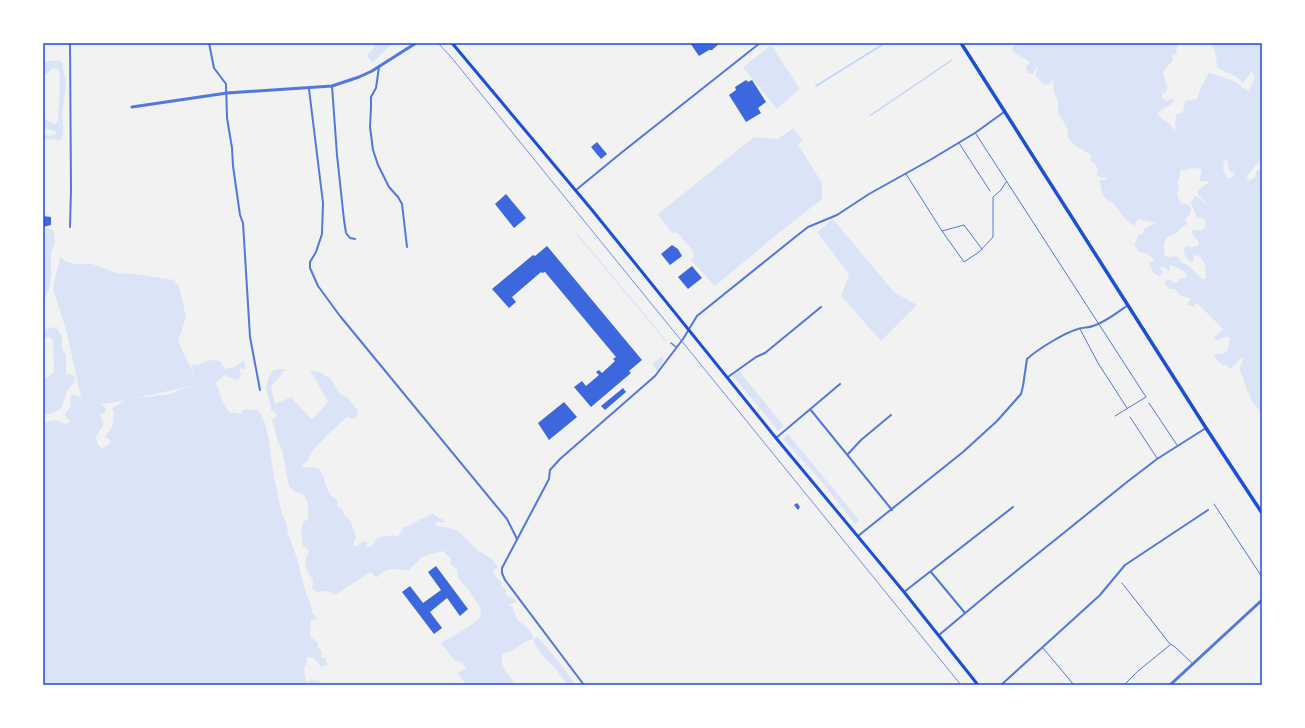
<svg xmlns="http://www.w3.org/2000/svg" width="1305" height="728" font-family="Mulish,sans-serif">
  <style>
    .green { fill: #dbe4f7; fill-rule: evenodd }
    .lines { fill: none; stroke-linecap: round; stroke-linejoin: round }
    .stream { stroke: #bfd3fe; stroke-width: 1.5 }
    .building { fill: #3d67dc }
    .service { stroke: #5277de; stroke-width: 1 }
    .pedestrian { stroke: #5277de; stroke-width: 1.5 }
    .minor { stroke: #5277de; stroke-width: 2 }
    .tertiary { stroke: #5277de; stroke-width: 3 }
    .secondary { stroke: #1d4ed8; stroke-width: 3 }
    .primary { stroke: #1d4ed8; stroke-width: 3.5 }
    .tram { stroke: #7290e2; stroke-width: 1 }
    .neatline { fill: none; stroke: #1d4ed8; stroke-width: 1.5 }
  </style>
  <rect width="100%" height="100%" fill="#f2f2f2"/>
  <!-- green -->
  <path class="green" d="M372 43 392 44 372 63 367 55 375 47Z
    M1014 43H1180L1177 46 1176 54 1172 56 1173 60 1166 68 1163 73 1167 88 1166 92 1162 94V98L1167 101 1174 98V101L1170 105 1157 113C1163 122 1170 121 1175 131L1176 115 1183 112 1185 101 1197 99 1201 87 1209 73 1232 80 1251 93 1249 90 1255 77 1252 71 1243 83C1234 72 1227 75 1217 67 1216 57 1216 49 1209 43H1262V158L1247 176 1248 181 1255 178 1256 172 1262 167V412C1247 401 1247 384 1239 369L1244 358 1242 357 1236 364 1230 369 1227 365H1223L1218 361 1213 354H1223L1228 349 1230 338 1225 337 1216 341 1214 338 1223 329 1199 305 1195 303 1194 307 1187 304 1191 299 1180 295 1175 289H1170L1166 285 1165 282 1168 279 1176 283 1181 278H1186L1187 276C1184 269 1177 268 1170 265L1169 271 1164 267H1160L1163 272 1160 276 1154 274 1149 263 1154 261C1150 254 1146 253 1139 252L1134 245 1136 242 1138 235 1143 233 1144 229 1154 224 1156 221 1152 222 1138 219 1134 226C1125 220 1121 214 1115 205 1113 202 1108 201 1105 198 1101 193 1100 185 1100 180H1105L1107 178 1099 177 1096 174 1098 170 1096 165 1091 161V155L1073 144 1067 135 1068 130 1058 112V101L1054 92 1053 80 1050 84 1044 85 1035 75 1038 67 1037 66 1033 74 1028 73 1026 68 1030 62 1013 52 1012 48 1015 45ZM1227 160 1229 170 1235 174 1233 177 1227 178 1223 169 1224 161ZM1192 168 1202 169 1199 181 1210 182C1205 185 1199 187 1197 193 1201 198 1205 200 1207 205L1198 197 1194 196 1191 203 1197 218H1204L1206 223 1203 230H1192L1193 236 1199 242 1198 246 1192 247 1186 246 1183 250 1186 258 1191 262 1194 261V256L1199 255 1205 264 1206 278 1203 279 1186 264 1181 262 1180 259 1175 255 1171 257 1165 256C1163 249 1163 239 1171 235 1174 233 1174 235 1177 233 1181 229 1182 227 1187 224L1185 219 1190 214 1191 209C1189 203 1186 204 1181 204L1177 194 1179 187 1177 184 1180 176V171C1184 168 1188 171 1192 168Z
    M771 45 800 89 777 109 743 67Z
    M58 60 62 62 66 83 62 117C64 124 64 134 61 140L43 139V135L49 136 56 134 55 131 43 128V117L47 121 55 124 58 121 60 77 59 72 56 68 51 69 48 73 43 75V62Z
    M793 128 803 140 798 144 822 183V199L781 231 715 286 691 260 694 255 693 251 677 232 672 233 658 214 754 137 778 139Z
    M833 219 894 292 917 305 881 341 841 296 849 274 817 232Z
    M43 229H53L55 242 51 253V277L49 290 43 301Z
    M577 233 667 341 666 342 576 234Z
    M60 257 65 261 75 264H92L118 273 134 274 174 280 179 286 186 317 178 341 195 377 191 365 195 364 198 365 209 360 220 361 225 369 235 367 244 360 246 369 239 368 241 374 240 378 236 380 225 375 215 383 219 390 222 400 229 412 241 414 244 409 258 410 265 423 268 436 274 478 282 514 287 525 288 534 297 558 305 590 312 608V613L317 617 315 620H311L310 636 318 643V648L322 651 321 657 325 658 327 665 321 667 314 658 307 657V662L304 668 306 682 311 679 320 681 322 685H43V423C53 420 55 418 65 424L71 422 65 416V413L71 406 70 400 71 394 81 397 67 333 53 289ZM195 385 178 390 172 394 137 398ZM124 401 112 408 114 412C113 417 114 421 112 426 110 431 106 433 105 438L109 439 111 441 108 445 102 448 98 445 96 437 104 424 100 415 106 412 105 408 101 404Z
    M49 327 57 329 62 337V348L66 356V374H70L75 376 74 382 67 391 62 407 54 413 43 415V379L44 380 54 372 53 342 50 337 43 338V332Z
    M663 355V361L658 371 652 364Z
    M279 369H286L271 387 275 404 291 397 312 420 328 402 310 370 319 372 330 378 340 394 348 398 358 411 357 417 355 419 347 417C337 427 310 448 308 461L301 466C307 469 312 466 317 468 327 473 323 493 337 500L338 507 343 510 344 515C352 520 354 530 356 539L353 544 357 547 360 543 367 541 366 548C371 546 374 545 376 539 384 535 389 535 398 536L401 532 403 528 433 513C437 518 442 518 446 522H437L435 526C443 527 450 527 457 531 463 534 468 541 473 546 482 555 492 555 498 568L492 571 496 577 501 581V586L506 589 505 593 508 596 516 600 515 603 508 604 512 607 518 621 526 626 533 636V639C524 641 519 647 511 651 508 652 505 652 502 655 500 670 509 673 515 685H466L458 673 466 668 463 663 454 660 441 643C454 635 469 628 480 618L481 609 470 592 458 578 457 569 450 564 451 559 443 551 430 554 421 558 409 570C393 570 389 565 376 578L371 572 335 595 327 591 317 592 312 589 313 580 308 573 305 563 309 550 303 546C302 534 298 526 308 518V503L303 494 295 492 289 486 282 450 277 439 272 419 277 416 276 413 271 410C269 389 261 392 272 371Z
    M739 371 784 426 778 431 733 376Z
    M788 434 859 520 855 524 821 481 783 439Z
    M537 637C542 640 574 680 575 685H567C563 679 559 673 554 667 546 660 536 650 533 639Z"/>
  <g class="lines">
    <!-- stream -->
    <path class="stream" d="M816 86 885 43
      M871 115 952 60"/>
  </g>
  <!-- building -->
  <path class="building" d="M690 43H720L712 50H709L699 56Z
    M746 80 748 82 752 80 766 102 758 108 761 113 746 122 729 95 736 90 735 87Z
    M597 142 607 154 601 159 591 147Z
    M506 194 526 218 514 228 495 204Z
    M43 216 51 217V225L43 227Z
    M672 245 678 249 682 256 670 265 661 254Z
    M547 246 642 360 629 371 631 373 591 407 574 387 582 381 586 386 599 375 596 372 599 370 602 373 615 361 613 359 616 357 545 272 542 273 541 272 512 297 516 302 509 308 492 289 533 255 535 256Z
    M692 266 702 278 688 289 678 277Z
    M623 388 626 392 605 410 601 406Z
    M564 402 577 417 549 440 538 423Z
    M797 503 800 507 798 510 794 505Z
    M436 566 468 609 460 616 447 598 430 612 442 628 434 634 402 592 410 586 423 603 441 590 428 572Z"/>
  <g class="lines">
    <!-- service -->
    <path class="service" d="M976 134 1146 397 1115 416
      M959 143 990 191
      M906 174 942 231
      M982 249 964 225 942 231 964 262 979 252 993 237V197L1001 190 1006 182
      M1080 329 1098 363 1127 408
      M1149 403 1177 445
      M1130 417 1157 458
      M1214 504 1262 577
      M1122 583 1170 644 1174 646 1193 664
      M1043 648 1074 685
      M1124 685 1138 671 1170 645"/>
    <!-- pedestrian -->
    <path class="pedestrian" d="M671 343 676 347"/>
    <!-- minor -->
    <path class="minor" d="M209 43 214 68 226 84 227 118 232 148 233 166 240 215 243 223 250 337 260 390
      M379 67 376 88 371 97V107L370 127 373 150 378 165 389 187 398 197 402 204 407 247
      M332 86 337 155 344 220 346 233 350 238 355 239
      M309 89 323 203 322 234 316 252 310 262V268L318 286 340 316 507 519 517 539
      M576 190 621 153 760 43
      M70 227 71 190 70 43
      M728 377 756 357 765 353 821 307
      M810 409 892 510
      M776 438 840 384
      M848 454 861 440 891 415
      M858 536 963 452 997 421 1021 394 1023 386 1027 359C1038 349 1064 333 1078 329 1083 327 1089 328 1093 326 1106 322 1118 312 1128 305
      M931 572 965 613
      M904 592 1013 507
      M939 635 994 589 1127 482 1157 459 1206 428
      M584 685 505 580 502 573V568L549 479 550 470 560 459 655 376 683 339 697 316 794 238 808 227 837 215 869 194 930 160 975 133 1004 112
      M1001 685 1100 595 1125 565 1208 510"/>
    <!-- tertiary -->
    <path class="tertiary" d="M132 107 227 93 332 86 359 77 372 71 416 43
      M1170 685 1262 600"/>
    <!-- secondary -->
    <path class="secondary" d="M452 43 592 210 776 438 904 592 978 685"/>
    <!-- primary -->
    <path class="primary" d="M961 43 1206 428 1262 513"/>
    <!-- tram -->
    <path class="tram" d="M438 43 451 57 961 685"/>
  </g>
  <!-- border -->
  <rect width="1305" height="728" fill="none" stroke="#ffffff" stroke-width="88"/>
  <rect x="44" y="44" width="1217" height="640" class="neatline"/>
</svg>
